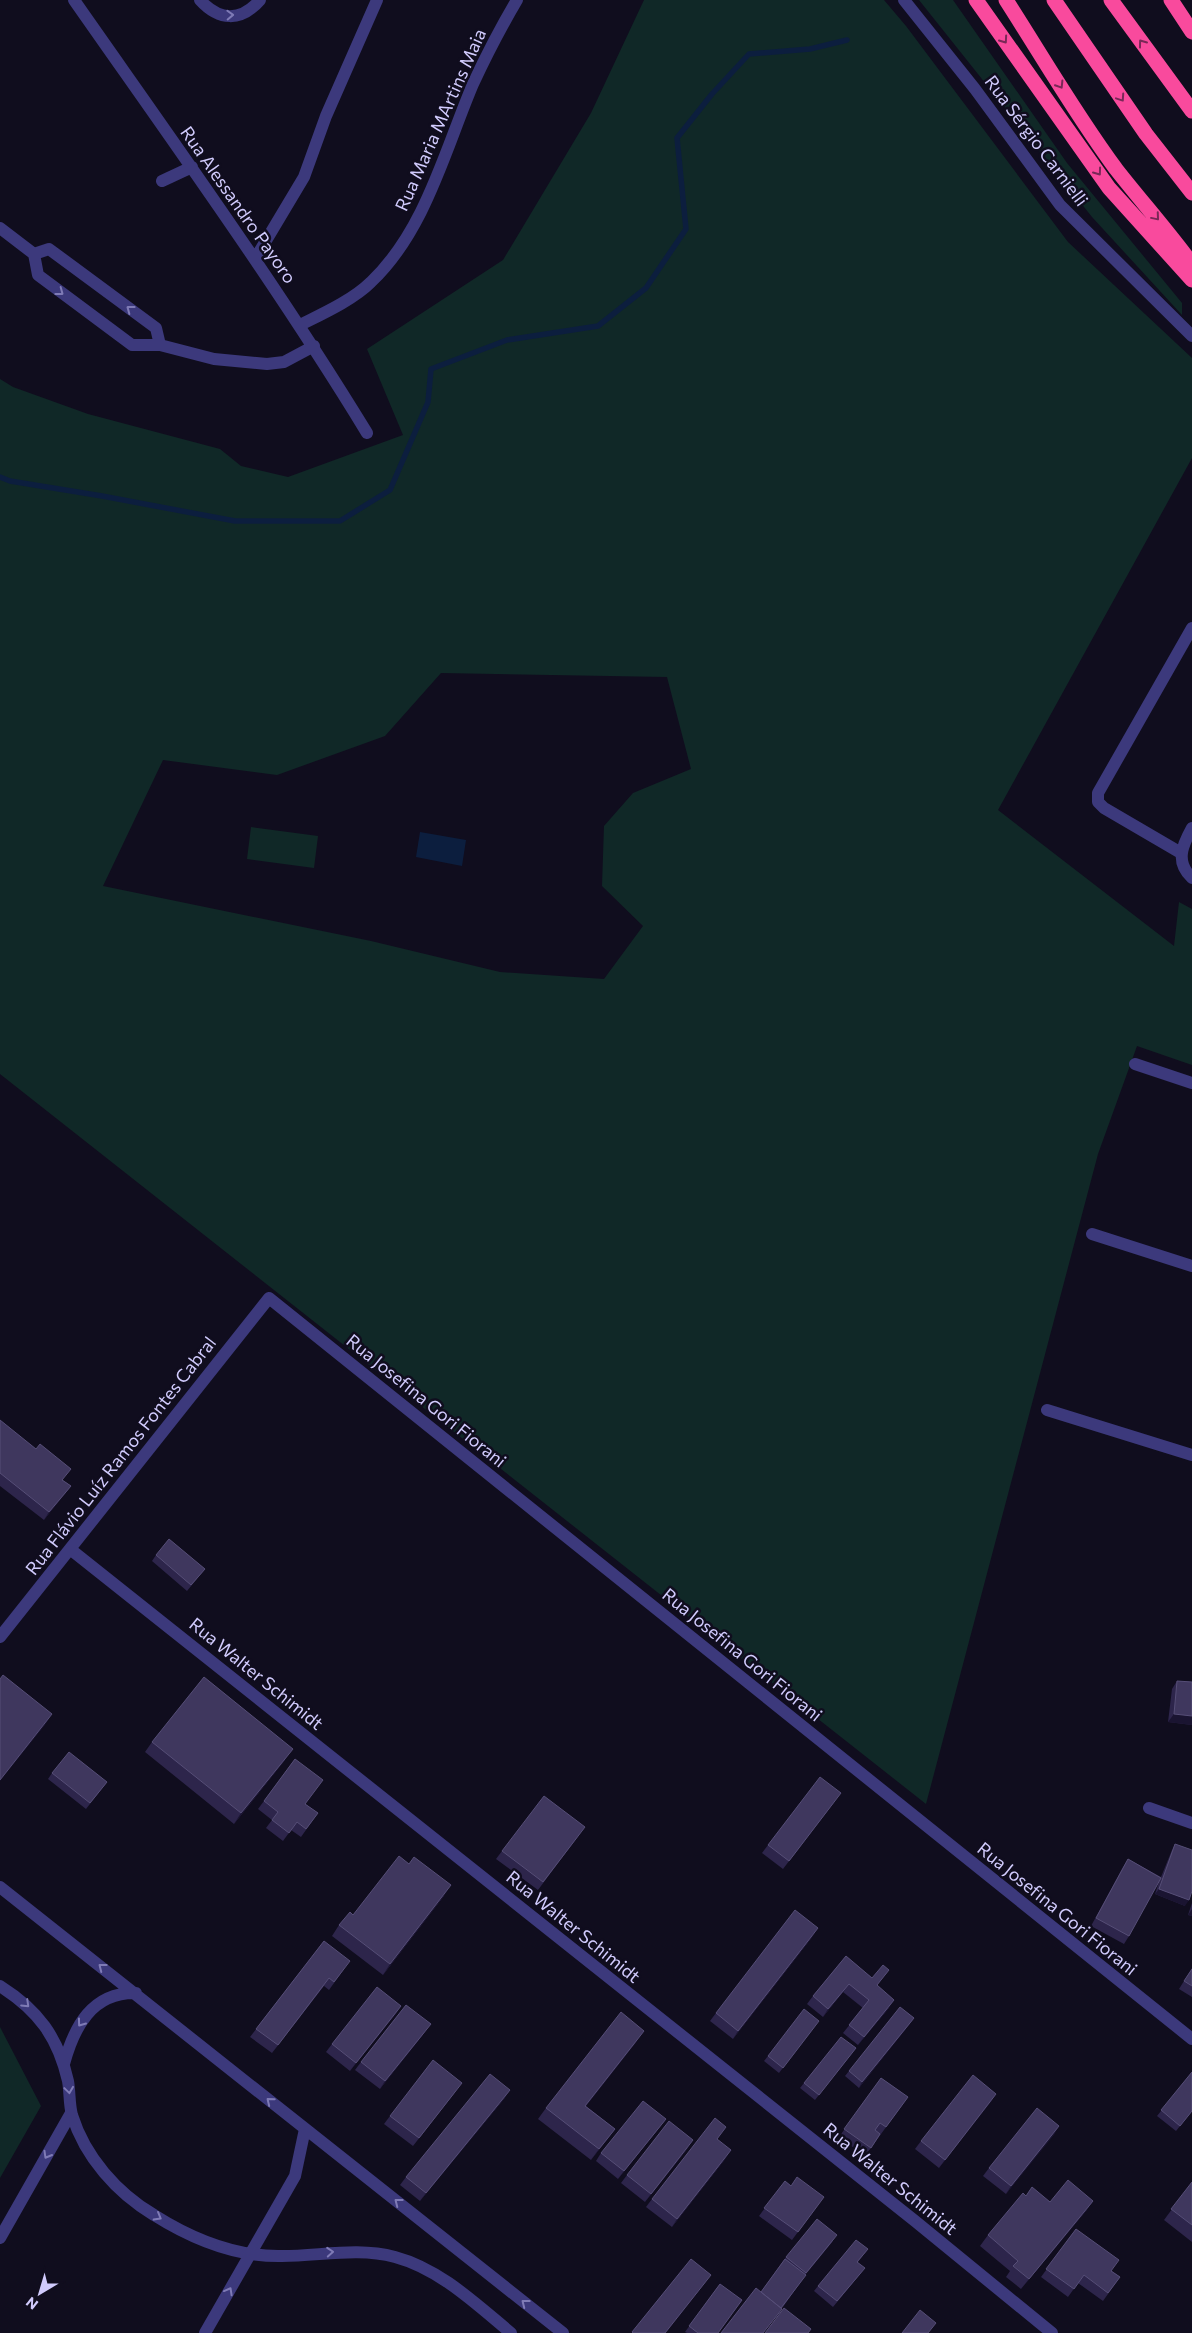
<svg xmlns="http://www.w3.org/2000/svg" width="1192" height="2333" font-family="Commissioner,sans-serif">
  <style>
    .green { fill: #102827; fill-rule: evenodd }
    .water { fill: #0c1e3e }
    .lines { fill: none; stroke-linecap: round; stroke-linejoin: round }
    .stream { stroke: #0c1e3e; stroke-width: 5.5 }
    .minor { stroke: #3c397c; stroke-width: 12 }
    .highway { stroke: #f94a9d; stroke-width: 15 }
    .wall { fill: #2d254b }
    .shaded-wall { fill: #1a1431 }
    .building { fill: #3f375e; stroke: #564e77 }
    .oneway { stroke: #7f7bb6 }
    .oneway2 { stroke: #792857 }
    .labels { text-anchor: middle; stroke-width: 5; stroke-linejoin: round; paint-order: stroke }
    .street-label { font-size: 18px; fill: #d1cbfd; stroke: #100d1e }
  </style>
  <rect width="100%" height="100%" fill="#100d1e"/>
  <!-- green -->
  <path class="green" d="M644 0H884L906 26 1068 242 1192 358V458L998 810 1174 946 1179 902 1192 909V1065L1137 1046 1098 1154 926 1804 0 1074V379L13 387 88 414 220 449 241 466 288 477 403 435 367 349 503 260 591 113ZM441 673 667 677 691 769 633 793 604 826 602 886 643 926 604 979 500 972 371 941 103 886 163 760 277 775 385 736Z
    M919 0H953L1067 163 1182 303V315L1092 217Z
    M251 827 318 836 314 868 247 859Z
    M0 2027 41 2106 0 2178Z"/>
  <!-- water -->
  <path class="water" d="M420 832 466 840 462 866 416 857Z"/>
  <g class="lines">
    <!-- stream -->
    <path class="stream" d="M0 477 10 481 102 496 235 521H340L390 490 428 402 431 369 507 340 598 326 646 288 686 229 677 138 712 94 749 54 810 49 847 40"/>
    <!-- minor -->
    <path class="minor" d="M74 0C174 143 276 284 367 433
      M200 0C219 21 241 22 260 0
      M904 0 975 89 1060 205 1192 336
      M162 181 192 167
      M0 228 34 254 38 275 132 345H160L214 359 267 364 284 362 314 346
      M34 254 49 249 156 328 160 345
      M255 259 304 177 326 116 377 0
      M300 325C322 314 353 300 371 282 425 231 445 150 473 84 486 56 501 27 517 0
      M1192 828C1182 846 1175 862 1192 878
      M1181 853 1104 808 1098 802V793L1192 628
      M1135 1064 1192 1083
      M1092 1234 1192 1266
      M1047 1410 1192 1455
      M70 1549 915 2221 1052 2333
      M0 1637 269 1298 1192 2039
      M1149 1808 1192 1823
      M0 1887 563 2333
      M0 1986C38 2010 58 2037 68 2081 70 2092 69 2104 72 2115 85 2157 117 2193 154 2215 192 2239 237 2257 282 2256 321 2256 357 2247 395 2257 440 2269 476 2304 511 2333
      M64 2064C74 2027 92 1992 136 1993
      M0 2238 71 2113
      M205 2333 295 2176 305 2129"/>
    <!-- highway -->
    <path class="highway" d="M976 0 1109 188 1192 280
      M1006 0C1042 56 1076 115 1116 169 1141 201 1168 231 1192 264
      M1054 0 1146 134 1192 193
      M1111 0 1192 111
      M1171 0 1192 32"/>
  </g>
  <!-- wall -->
  <path class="wall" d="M0 1420 63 1480 71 1486 44 1520 0 1486Z
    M156 1555 205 1569 187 1591 152 1561Z
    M1177 1681 1192 1682V1725L1168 1722 1172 1689Z
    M152 1742 285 1760 234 1824 145 1752Z
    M295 1759 305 1804 318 1813 301 1837 291 1830 283 1841 266 1828 272 1820 258 1809Z
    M52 1773 107 1782 86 1809 48 1779Z
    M835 1801 783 1869 762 1853 768 1845Z
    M579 1835 538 1890 496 1859 502 1851Z
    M1175 1844 1185 1906 1155 1894 1160 1879 1129 1936 1124 1944 1091 1926 1123 1867 1128 1859 1161 1877 1172 1850Z
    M409 1864 444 1896 383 1975 332 1936 339 1925 353 1915Z
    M1192 1903V1916L1188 1915Z
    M813 1936 733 2039 710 2021 716 2013Z
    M324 1941 344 1969 329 1990 324 1986 272 2053 250 2037Z
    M846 1956 872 1978 889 1970 877 1985 889 2008 858 2045 843 2033 863 2008 843 1992 823 2017 807 2004 813 1996Z
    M1192 1968V1997L1179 1989Z
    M401 2006 350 2071 326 2052 332 2044Z
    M914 2018 859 2088 845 2076 849 2071Z
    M815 2026 779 2073 764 2061 768 2056Z
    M425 2032 380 2089 355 2070 361 2062Z
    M637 2041 586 2106 615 2129 591 2160 538 2119 546 2108Z
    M856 2048 815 2100 800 2088 804 2083Z
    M1192 2072V2111L1176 2131 1157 2116Z
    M881 2078 908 2097 865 2156 839 2137Z
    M510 2090 504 2099 420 2201 400 2185 406 2177Z
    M456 2091 413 2146 384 2124 390 2116Z
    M996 2094 939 2168 915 2149 921 2141Z
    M666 2119 618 2179 596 2161 601 2153Z
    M1059 2126 1006 2194 983 2176 989 2168Z
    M688 2148 645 2202 621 2183 627 2175Z
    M726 2158 672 2227 646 2207 652 2199Z
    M785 2181 791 2186 824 2197 792 2240 759 2216Z
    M1192 2182V2242L1164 2220Z
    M1026 2196 1050 2202 1093 2201 1086 2211 1021 2289 1006 2277 1010 2271 980 2246 988 2235Z
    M1076 2229 1112 2271 1120 2277 1103 2301 1078 2283 1068 2297 1041 2277Z
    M833 2241 806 2274 776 2317 761 2292 786 2257Z
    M868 2249 858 2262 861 2273 833 2307 814 2291 818 2286Z
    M720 2284 718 2333H687L685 2332Z"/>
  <!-- shaded-wall -->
  <path class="shaded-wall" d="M71 1486 65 1494 44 1520 49 1512Z
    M52 1714 45 1725 0 1781V1780Z
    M1174 1714 1192 1716V1725L1168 1722Z
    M293 1749 285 1760 234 1824 241 1813Z
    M451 1885 444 1896 383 1975 390 1964Z
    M1159 1889 1189 1900 1185 1906 1155 1894Z
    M1192 1909V1916L1188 1915Z
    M818 1928 813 1936 733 2039 738 2031Z
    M849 1984 843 1992 823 2017 828 2009Z
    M894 2000 889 2008 858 2045 864 2037Z
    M401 2006 396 2014 350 2071 356 2063Z
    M914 2018 910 2024 859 2088 862 2082Z
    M431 2024 425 2032 380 2089 385 2081Z
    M644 2031 637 2041 578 2116 585 2106Z
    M510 2090 504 2099 420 2201 426 2193Z
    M996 2094 991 2102 939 2168 945 2160Z
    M666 2119 660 2127 618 2179 624 2171Z
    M1059 2126 1054 2135 1006 2194 1011 2186Z
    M615 2129 607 2140 591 2160 599 2149Z
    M693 2140 688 2148 645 2202 651 2194Z
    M731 2150 726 2158 672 2227 677 2219Z
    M1093 2201 1086 2211 1021 2289 1029 2279Z
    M711 2275 666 2333H665Z"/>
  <!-- building -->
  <path class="building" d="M0 1420 36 1449 40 1444 71 1469 62 1480 71 1486 49 1512 0 1473Z
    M169 1539 205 1569 191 1585 156 1555Z
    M3 1675 52 1714 0 1780V1679Z
    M204 1677 293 1749 241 1813 152 1742Z
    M1177 1681 1192 1682V1716L1174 1714Z
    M69 1752 107 1782 90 1803 52 1773Z
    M295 1759 323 1780 305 1804 318 1813 306 1829 297 1822 289 1833 272 1820 278 1812 264 1801Z
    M820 1777 841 1793 789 1861 768 1845Z
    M544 1796 585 1827 543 1882 502 1851Z
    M1175 1844 1192 1850V1891L1189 1900 1159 1889Z
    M399 1856 409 1864 414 1857 451 1885 390 1964 339 1925 350 1912 353 1915Z
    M1128 1859 1161 1878 1129 1936 1096 1918Z
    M795 1910 818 1928 738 2031 716 2013Z
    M324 1941 350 1961 334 1982 329 1978 278 2045 256 2029Z
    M846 1956 872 1978 883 1965 889 1970 877 1985 894 2000 864 2037 849 2025 869 2000 849 1984 828 2009 813 1996Z
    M1192 1969V1986L1184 1981Z
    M377 1987 401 2006 356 2063 332 2044Z
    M406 2005 431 2024 385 2081 361 2062Z
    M900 2007 914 2018 862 2082 849 2071Z
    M804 2009 819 2021 783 2068 768 2056Z
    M621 2012 644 2031 585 2106 615 2129 599 2149 546 2108Z
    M841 2037 856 2048 819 2095 804 2083Z
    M433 2060 462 2083 419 2138 390 2116Z
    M1192 2072V2111L1180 2126 1161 2110Z
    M490 2074 510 2090 426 2193 406 2177Z
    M973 2075 996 2094 945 2160 921 2141Z
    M881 2078 908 2097 886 2127 880 2123 875 2130 880 2134 871 2148 844 2129Z
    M643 2101 666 2119 624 2171 601 2153Z
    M1037 2108 1059 2126 1011 2186 989 2168Z
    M715 2118 726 2127 717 2139 731 2150 677 2219 652 2199Z
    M669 2121 693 2140 651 2194 627 2175Z
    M797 2177 824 2197 798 2232 764 2208 785 2181 791 2186Z
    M1068 2180 1093 2201 1029 2279 1013 2266 1018 2261 988 2235 1023 2193 1026 2196 1032 2187 1050 2202Z
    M1192 2182V2225L1171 2209Z
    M817 2219 837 2235 806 2273 786 2257Z
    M1076 2229 1119 2260 1111 2271 1120 2277 1108 2293 1084 2275 1074 2289 1046 2269Z
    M856 2240 868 2249 857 2262 865 2268 837 2301 818 2286Z
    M691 2259 711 2275 665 2333H633L632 2332Z
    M785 2259 806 2275 781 2308 761 2292Z
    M720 2284 742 2300 718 2333H698L689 2326Z
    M756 2288 782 2309 763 2333H721Z
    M784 2308 811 2329 808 2333H765Z
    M920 2310 936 2323 928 2333H902Z"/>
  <!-- one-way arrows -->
  <defs><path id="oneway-chevron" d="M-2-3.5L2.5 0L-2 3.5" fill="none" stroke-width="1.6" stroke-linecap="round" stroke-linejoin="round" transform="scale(1.25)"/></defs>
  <g class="oneway">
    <use href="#oneway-chevron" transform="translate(230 15) rotate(-2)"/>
    <use href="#oneway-chevron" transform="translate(60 292) rotate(37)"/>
    <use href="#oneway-chevron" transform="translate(130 309) rotate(-143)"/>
    <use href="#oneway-chevron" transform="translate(102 1967) rotate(-142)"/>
    <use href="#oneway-chevron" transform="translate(26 2004) rotate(44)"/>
    <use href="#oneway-chevron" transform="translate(81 2023) rotate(126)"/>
    <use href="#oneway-chevron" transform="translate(69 2090) rotate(82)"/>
    <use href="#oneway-chevron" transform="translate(270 2101) rotate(-141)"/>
    <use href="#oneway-chevron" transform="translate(47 2155) rotate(120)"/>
    <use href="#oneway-chevron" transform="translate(398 2202) rotate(-142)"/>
    <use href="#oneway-chevron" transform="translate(158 2217) rotate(30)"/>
    <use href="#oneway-chevron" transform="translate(330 2252) rotate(-4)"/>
    <use href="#oneway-chevron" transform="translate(229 2291) rotate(-61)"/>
    <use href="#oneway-chevron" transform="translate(525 2303) rotate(-142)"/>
  </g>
  <g class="oneway2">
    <use href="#oneway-chevron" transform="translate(1004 40) rotate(55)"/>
    <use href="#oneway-chevron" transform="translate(1142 43) rotate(-126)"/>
    <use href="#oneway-chevron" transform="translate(1060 85) rotate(58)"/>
    <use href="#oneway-chevron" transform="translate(1121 98) rotate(56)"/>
    <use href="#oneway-chevron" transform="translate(1098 172) rotate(54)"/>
    <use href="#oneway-chevron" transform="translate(1156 217) rotate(50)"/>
  </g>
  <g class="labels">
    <!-- street labels -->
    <g class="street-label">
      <text transform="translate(441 120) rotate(-66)" y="6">Rua Maria MArtins Maia</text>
      <text transform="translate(1036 141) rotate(53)" y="6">Rua Sérgio Carnielli</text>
      <text transform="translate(238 205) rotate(55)" y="6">Rua Alessandro Payoro</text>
      <text transform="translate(426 1401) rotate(39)" y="6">Rua Josefina Gori Fiorani</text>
      <text transform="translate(121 1456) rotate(-52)" y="6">Rua Flávio Luíz Ramos Fontes Cabral</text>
      <text transform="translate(742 1655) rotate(39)" y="6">Rua Josefina Gori Fiorani</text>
      <text transform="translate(256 1674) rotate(39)" y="6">Rua Walter Schimidt</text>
      <text transform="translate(1057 1909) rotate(39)" y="6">Rua Josefina Gori Fiorani</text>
      <text transform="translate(573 1927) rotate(39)" y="6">Rua Walter Schimidt</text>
      <text transform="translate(890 2179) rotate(39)" y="6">Rua Walter Schimidt</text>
    </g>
  </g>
  <!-- north arrow -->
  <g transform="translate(40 2293) rotate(218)" stroke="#100d1e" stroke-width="4" paint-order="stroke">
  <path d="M0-4L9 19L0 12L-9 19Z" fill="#d1cbfd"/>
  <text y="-8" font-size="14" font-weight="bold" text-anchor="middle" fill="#d1cbfd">N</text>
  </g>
</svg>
